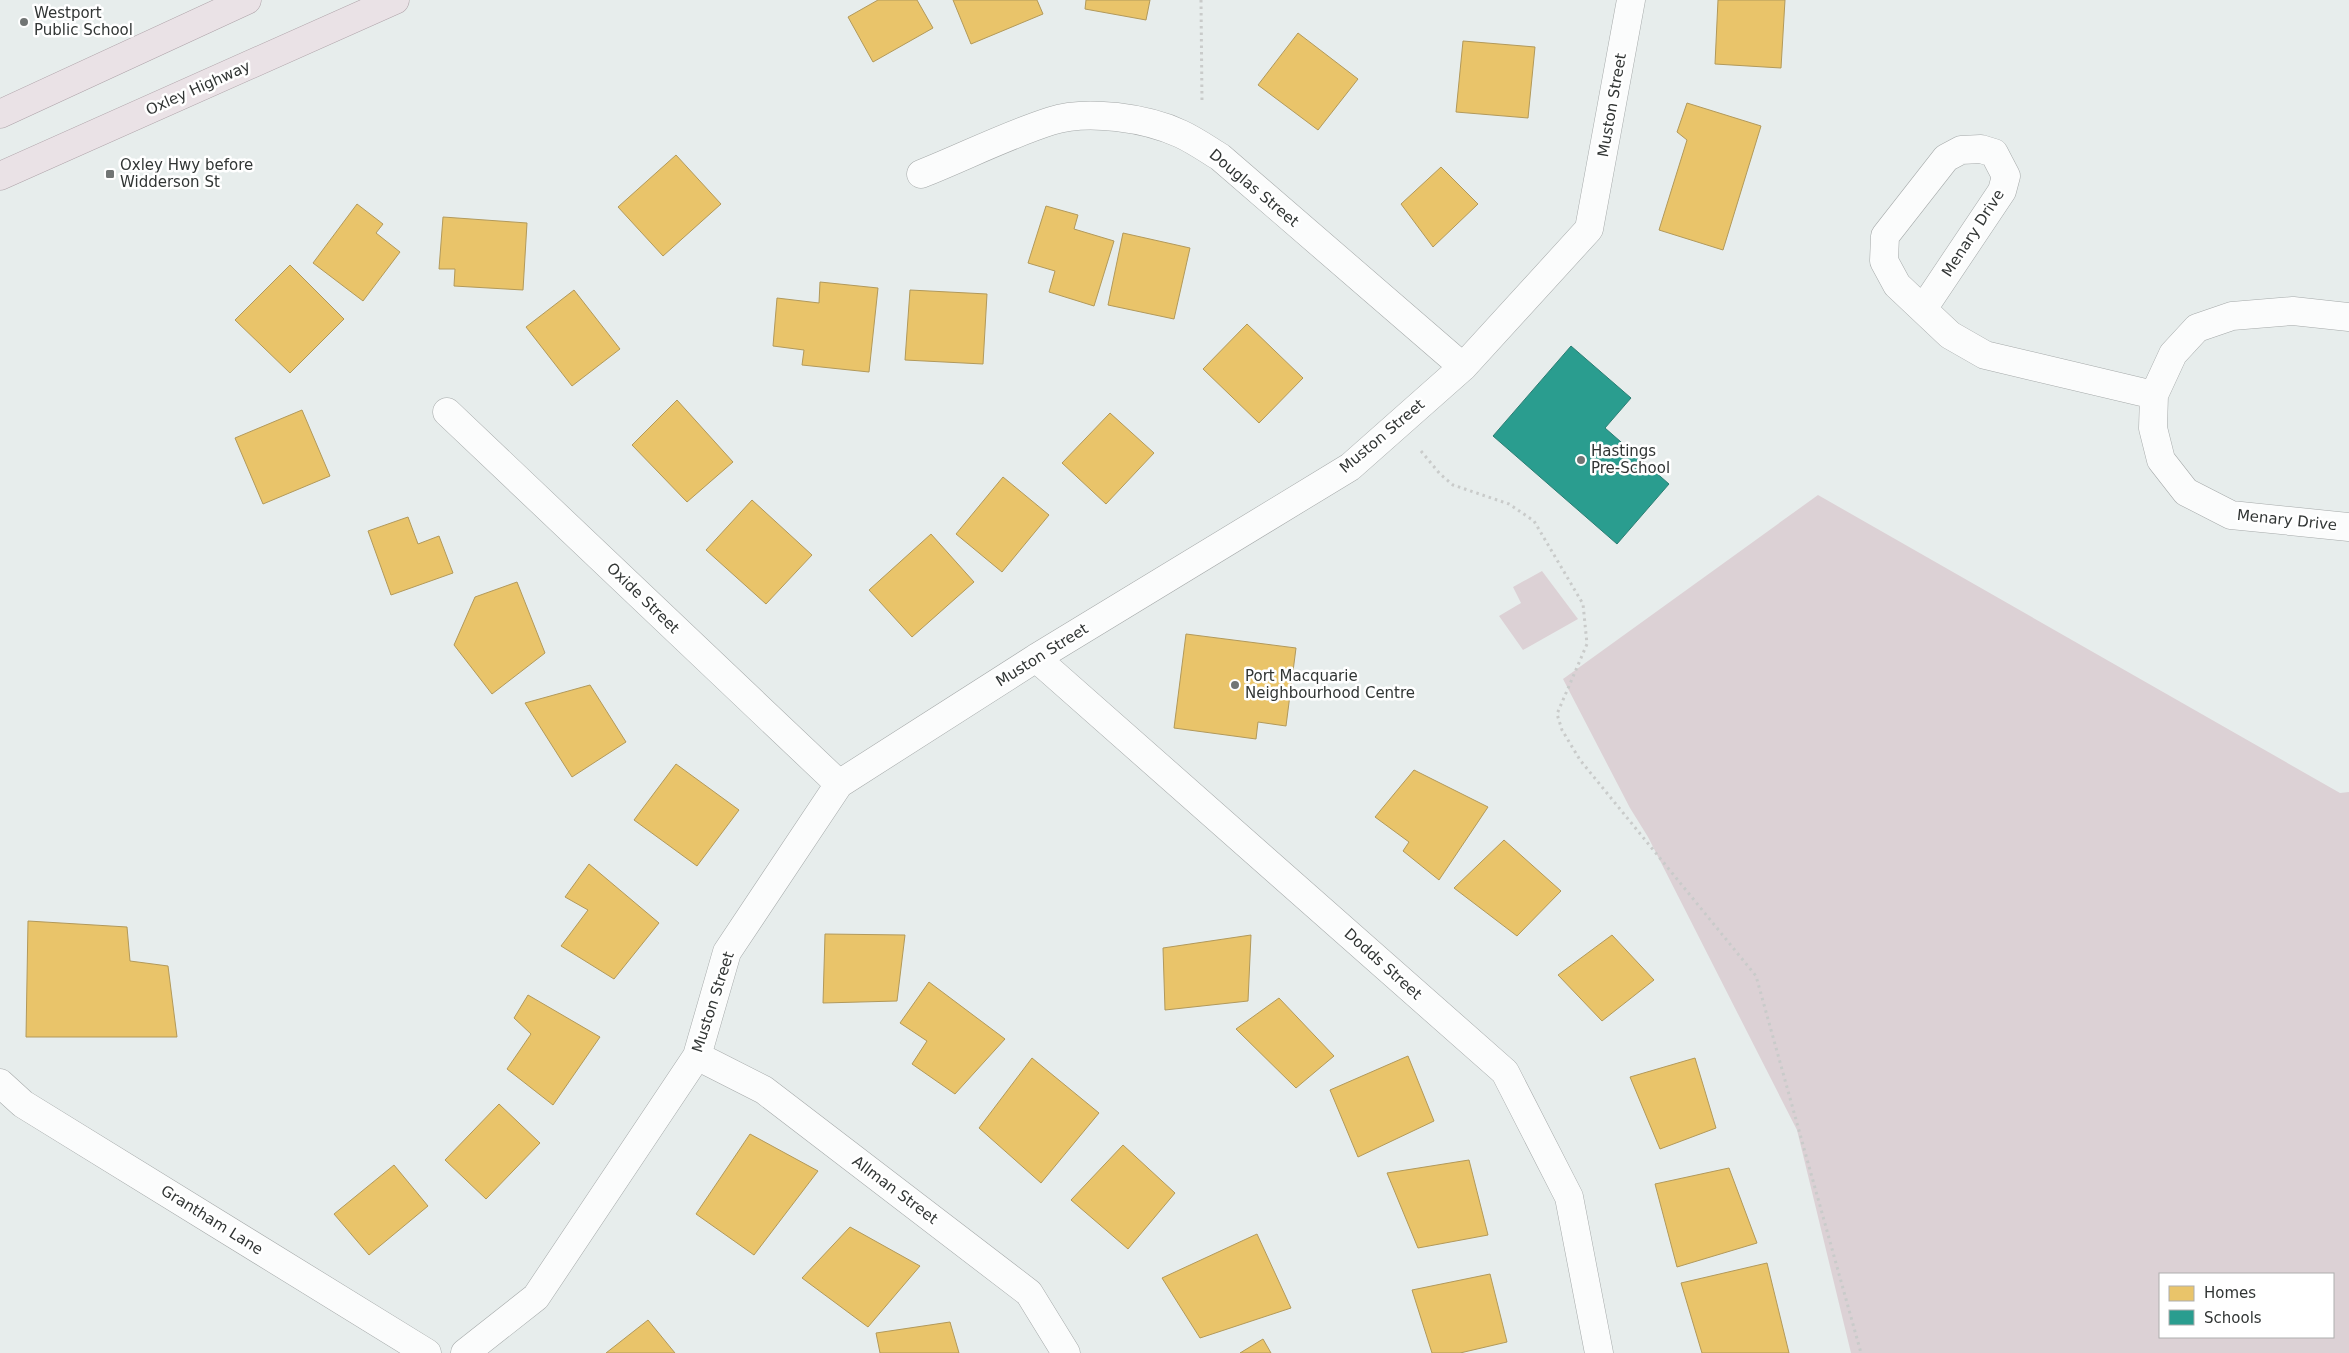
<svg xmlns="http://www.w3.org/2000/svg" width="2349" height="1353" font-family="'DejaVu Sans',sans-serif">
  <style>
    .green { fill: #dcd1d5; fill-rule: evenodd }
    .homes { fill: #e9c46a; stroke: #b2995a }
    .schools { fill: #2a9d8f; stroke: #2c7e74 }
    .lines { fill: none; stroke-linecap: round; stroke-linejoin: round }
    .minor-casing { stroke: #a5a9a9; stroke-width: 29 }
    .major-casing { stroke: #aea2a8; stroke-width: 29 }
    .path { stroke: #c9cbca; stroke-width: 3; stroke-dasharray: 2.5 4; stroke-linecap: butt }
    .minor { stroke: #fbfcfc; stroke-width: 28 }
    .major { stroke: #eae2e6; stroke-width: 28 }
    .poi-dot { fill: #717574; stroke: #fff; stroke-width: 2 }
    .labels { text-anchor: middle; stroke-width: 5; stroke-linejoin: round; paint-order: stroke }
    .poi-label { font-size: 15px; fill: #313534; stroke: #fff; text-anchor: start }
    .street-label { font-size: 15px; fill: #313534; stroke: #fff }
  </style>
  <rect width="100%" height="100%" fill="#e7edec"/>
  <!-- green -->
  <path class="green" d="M1818 495 2340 793 2349 792V1353H1851L1797 1130 1648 837 1630 808 1563 679ZM2333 1274V1337H2160V1274Z
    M1542 571 1578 619 1523 650 1499 616 1521 603 1513 587Z"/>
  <!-- homes -->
  <path class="homes" d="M878 0H917L933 28 873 62 848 17Z
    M953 0H1037L1043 14 971 44Z
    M1086 0H1150L1146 20 1085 9Z
    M1718 0H1785L1781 68 1715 64Z
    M1298 33 1358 79 1318 130 1258 85Z
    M1463 41 1535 47 1528 118 1456 112Z
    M1687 103 1761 126 1723 250 1659 230 1687 140 1677 132Z
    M676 155 721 204 663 256 618 207Z
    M1441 167 1478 204 1433 247 1401 204Z
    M357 204 383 224 376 233 400 252 363 301 313 263Z
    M1046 206 1078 215 1074 229 1114 241 1094 306 1049 292 1055 271 1028 263Z
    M443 217 527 223 523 290 454 286 455 269H439Z
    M1123 233 1190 248 1174 319 1108 305Z
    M290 265 344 319 290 373 235 320Z
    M820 282 878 288 869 372 802 365 804 350 773 346 777 298 819 303Z
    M574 290 620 349 572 386 526 327Z
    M910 290 987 294 983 364 905 360Z
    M1247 324 1303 378 1259 423 1203 369Z
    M677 400 733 462 687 502 632 445Z
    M302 410 330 476 263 504 235 438Z
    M1110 413 1154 453 1106 504 1062 463Z
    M1003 477 1049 515 1002 572 956 534Z
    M752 500 812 555 766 604 706 550Z
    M408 517 418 544 439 536 453 573 391 595 368 531Z
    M931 534 974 582 912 637 869 590Z
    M517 582 545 653 492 694 454 645 475 597Z
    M1186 634 1296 648 1286 726 1258 722 1256 739 1174 728Z
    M590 685 626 742 572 777 525 703Z
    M676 764 739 810 697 866 634 820Z
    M1414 770 1488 807 1439 880 1403 851 1409 842 1375 817Z
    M1504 840 1561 891 1517 936 1454 888Z
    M589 864 659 923 614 979 561 946 588 910 565 897Z
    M28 921 127 927 130 961 168 966 177 1037H26Z
    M825 934 905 935 897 1001 823 1003Z
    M1251 935 1248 1001 1165 1010 1163 948Z
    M1612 935 1654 980 1602 1021 1558 975Z
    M929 982 1005 1039 955 1094 912 1064 927 1041 900 1023Z
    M528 995 600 1037 553 1105 507 1069 531 1034 514 1018Z
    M1279 998 1334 1056 1296 1088 1236 1029Z
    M1408 1056 1434 1121 1358 1157 1330 1090Z
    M1032 1058 1099 1113 1041 1183 979 1128Z
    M1695 1058 1716 1128 1660 1149 1630 1077Z
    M499 1104 540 1143 486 1199 445 1160Z
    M750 1134 818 1171 754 1255 696 1214Z
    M1123 1145 1175 1193 1128 1249 1071 1200Z
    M1469 1160 1488 1235 1418 1248 1387 1173Z
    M394 1165 428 1206 369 1255 334 1214Z
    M1729 1168 1757 1243 1677 1267 1655 1184Z
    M850 1227 920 1266 868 1327 802 1278Z
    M1257 1234 1291 1308 1200 1338 1162 1278Z
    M1767 1263 1789 1353H1702L1681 1283Z
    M1490 1274 1507 1342 1460 1353H1432L1412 1290Z
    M648 1320 675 1353H606Z
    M950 1322 959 1353H880L876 1333Z
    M1263 1339 1271 1353H1240Z"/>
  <!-- schools -->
  <path class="schools" d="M1571 346 1631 398 1605 428 1669 484 1617 544 1493 436Z"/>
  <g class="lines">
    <!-- minor casing -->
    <g class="minor-casing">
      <path id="minor" d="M921 174C964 157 1007 135 1051 121 1087 109 1147 118 1181 134 1194 140 1207 149 1220 157L1463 367
        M1923 309 2002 191 2006 176 1994 153 1981 149 1961 150 1946 158 1885 236 1884 261 1897 285 1950 335 1985 355 2154 395
        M2349 317 2293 311 2232 316 2197 328 2173 354 2154 395 2153 428 2161 460 2186 492 2231 515 2349 527
        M447 412 839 784
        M1036 658 1505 1072 1569 1197 1599 1353
        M697 1056 764 1090 1029 1293 1066 1353
        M0 1083 23 1104 427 1353
        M465 1353 536 1297 697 1056 727 952 839 784 1036 658 1350 467 1463 367 1589 229 1631 0"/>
    </g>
    <!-- major casing -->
    <g class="major-casing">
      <path id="major" d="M0 114 247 0
        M0 176 395 0"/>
    </g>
    <!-- path -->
    <path class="path" d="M1201 0 1202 103
      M1421 451 1440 474 1453 485 1509 504 1534 521 1583 604 1587 644 1557 714 1562 730 1580 760 1756 976 1861 1353"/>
    <!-- minor -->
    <use href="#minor" class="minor"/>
    <!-- major -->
    <use href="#major" class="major"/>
  </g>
  <!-- markers -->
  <g class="poi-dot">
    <circle cx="24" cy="22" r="5"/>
    <rect x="105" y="169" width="10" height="10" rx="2.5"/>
    <circle cx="1581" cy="460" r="5"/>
    <circle cx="1235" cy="685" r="5"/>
  </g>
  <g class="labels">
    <!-- poi labels -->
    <g class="poi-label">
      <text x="34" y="18">Westport<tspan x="34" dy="17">Public School</tspan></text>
      <text x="120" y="170">Oxley Hwy before<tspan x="120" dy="17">Widderson St</tspan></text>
      <text x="1591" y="456">Hastings<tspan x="1591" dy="17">Pre-School</tspan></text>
      <text x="1245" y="681">Port Macquarie<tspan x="1245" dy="17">Neighbourhood Centre</tspan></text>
    </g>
    <!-- street labels -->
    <g class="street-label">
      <text transform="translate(198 88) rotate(-24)" y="5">Oxley Highway</text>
      <text transform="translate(1612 105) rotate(-80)" y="5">Muston Street</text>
      <text transform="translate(1254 188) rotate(40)" y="5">Douglas Street</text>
      <text transform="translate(1973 233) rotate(-57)" y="5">Menary Drive</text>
      <text transform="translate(1382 436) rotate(-40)" y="5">Muston Street</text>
      <text transform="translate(2287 520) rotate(6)" y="5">Menary Drive</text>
      <text transform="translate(643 598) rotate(44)" y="5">Oxide Street</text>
      <text transform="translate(1042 655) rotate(-32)" y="5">Muston Street</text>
      <text transform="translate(1383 964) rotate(42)" y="5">Dodds Street</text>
      <text transform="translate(713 1002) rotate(-72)" y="5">Muston Street</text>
      <text transform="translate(895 1190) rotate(37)" y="5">Allman Street</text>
      <text transform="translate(212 1220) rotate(32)" y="5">Grantham Lane</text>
    </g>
  </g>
  <!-- legend -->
  <rect x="2159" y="1273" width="175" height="65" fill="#ffffff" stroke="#adaeae"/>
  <rect x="2169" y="1286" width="25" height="15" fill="#e9c46a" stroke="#adaeae"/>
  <text x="2204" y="1298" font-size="15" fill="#313534">Homes</text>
  <rect x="2169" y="1310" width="25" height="15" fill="#2a9d8f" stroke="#adaeae"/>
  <text x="2204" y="1323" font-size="15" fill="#313534">Schools</text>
</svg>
